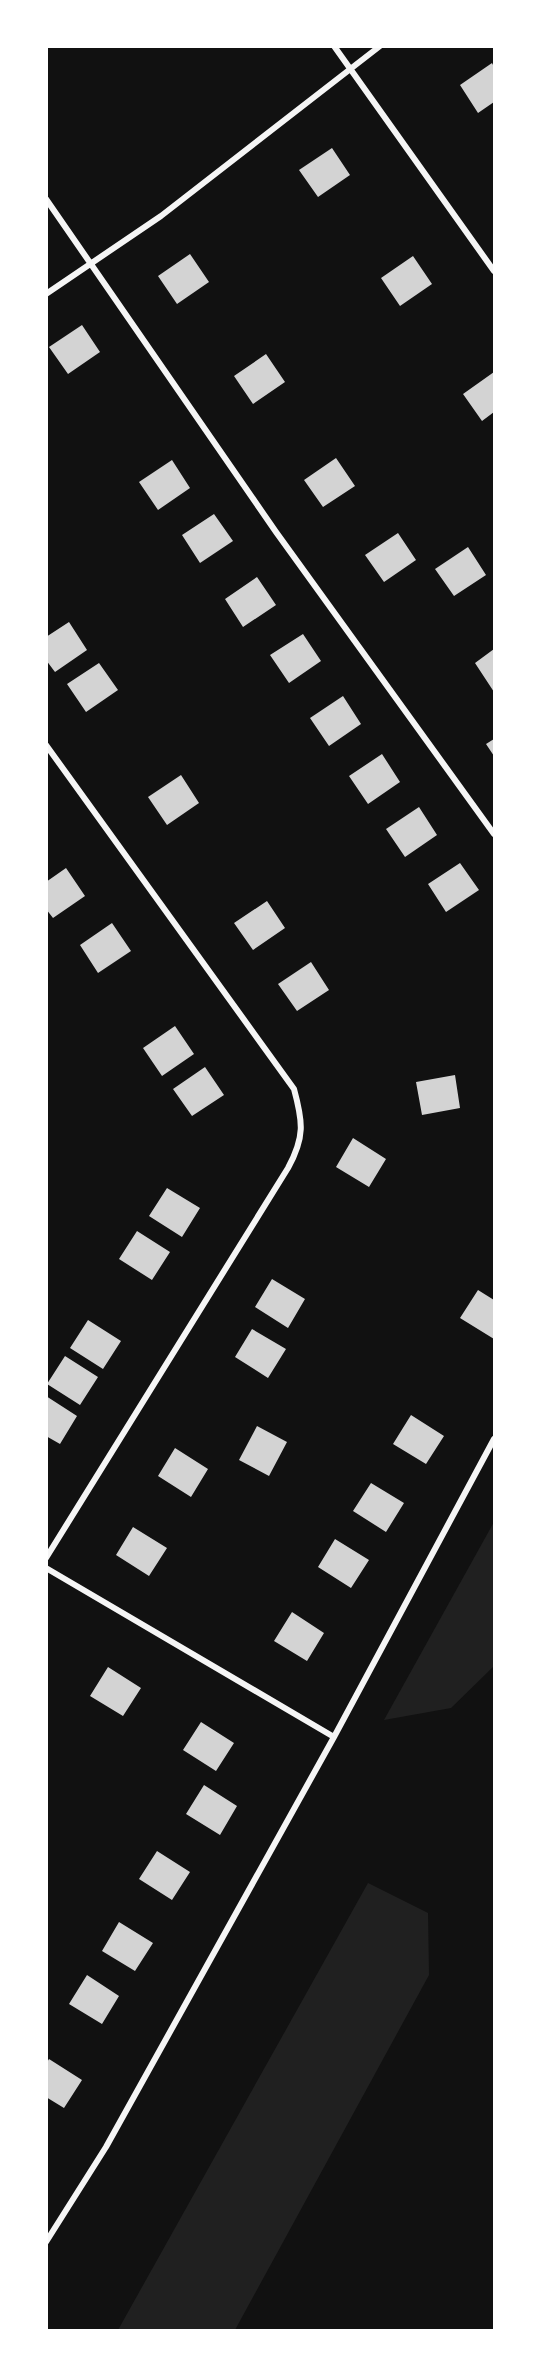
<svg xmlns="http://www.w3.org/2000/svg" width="541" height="2377" font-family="'Roboto Serif',serif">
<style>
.green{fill:#202020}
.building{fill:#d3d3d3}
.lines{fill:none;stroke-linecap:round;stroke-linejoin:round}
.minor{stroke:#f5f5f5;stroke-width:6}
</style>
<rect width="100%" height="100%" fill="#111"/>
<path class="green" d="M494,1522V1666L451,1708L384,1720Z
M368,1883L428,1913L429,1975L235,2330H118Z"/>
<path class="building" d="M492,63L494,67V102L478,113L460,85Z
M332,148L350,175L318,197L299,170Z
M190,254L209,282L177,304L158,276Z
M413,256L432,284L400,306L381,278Z
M82,325L100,352L68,374L49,347Z
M266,354L285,382L253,404L234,376Z
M494,372V412L482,421L463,394Z
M336,458L355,486L323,507L304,480Z
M172,460L190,488L158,510L139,482Z
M214,514L233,541L200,563L182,535Z
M398,533L416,560L384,582L365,555Z
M468,547L486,575L454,596L435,569Z
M257,577L276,605L243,627L225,599Z
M69,622L87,650L55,672L46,660V637Z
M303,634L321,661L289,683L270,655Z
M494,649V692L475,663Z
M99,663L118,690L86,712L67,684Z
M343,696L361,724L329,746L310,718Z
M494,739V756L486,744Z
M382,754L400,782L368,804L349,776Z
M181,775L199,803L167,825L148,797Z
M419,807L437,835L405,857L386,829Z
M460,863L479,890L446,912L428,884Z
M66,868L85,896L53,918L46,909V882Z
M267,901L285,928L253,950L234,923Z
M112,923L131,951L98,973L80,945Z
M311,962L329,990L297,1011L278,984Z
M175,1026L194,1054L162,1076L143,1048Z
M205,1067L224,1095L192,1116L173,1089Z
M455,1075L460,1108L422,1115L416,1082Z
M353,1138L386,1159L369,1187L336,1167Z
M167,1188L200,1208L182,1237L149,1216Z
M137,1231L170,1252L152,1280L119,1259Z
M272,1279L305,1299L288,1328L255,1307Z
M478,1290L494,1300V1339L460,1318Z
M88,1320L121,1341L103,1369L70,1348Z
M252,1329L286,1349L268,1378L235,1357Z
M65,1356L98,1377L80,1405L47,1384Z
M46,1396L77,1416L60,1444L46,1436Z
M411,1415L444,1436L426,1464L393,1444Z
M257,1426L287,1442L269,1476L239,1460Z
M175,1448L208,1469L191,1497L158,1476Z
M371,1483L404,1503L386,1532L353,1511Z
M133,1527L167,1548L149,1576L116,1555Z
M335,1539L369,1560L351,1588L318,1567Z
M292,1612L324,1633L307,1661L274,1641Z
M108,1667L141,1688L123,1716L90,1696Z
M201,1722L234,1743L216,1771L183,1750Z
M204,1785L237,1806L220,1835L186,1814Z
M157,1851L190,1872L172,1900L139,1879Z
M119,1922L153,1943L135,1971L102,1951Z
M87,1975L119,1996L102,2024L69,2004Z
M49,2059L82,2080L64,2108L46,2097V2064Z"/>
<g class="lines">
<path class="minor" d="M334,46L494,271
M46,199L276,532L494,834
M46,294L161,216L380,46
M46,745L294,1089C303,1122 305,1137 288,1168L46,1558
M46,1568L334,1737
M46,2242L106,2147L334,1737L494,1439"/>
</g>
<rect width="541" height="2377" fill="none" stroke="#ffffff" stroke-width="96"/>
</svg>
